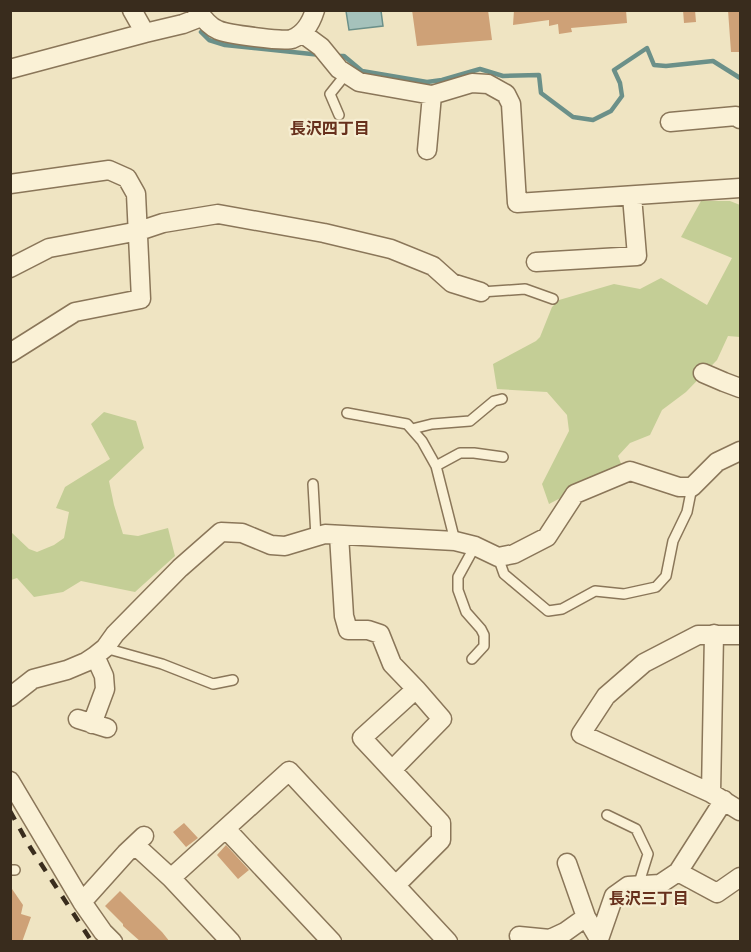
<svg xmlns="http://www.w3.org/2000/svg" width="751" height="952" font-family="Lora,'Noto Sans JP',serif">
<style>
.green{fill:#c4ce96}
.water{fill:#a5c2bb;stroke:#6b9089;stroke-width:1.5}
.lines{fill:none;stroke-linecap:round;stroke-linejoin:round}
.stream{stroke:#6b9089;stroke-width:4.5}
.building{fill:#cea177}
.service-casing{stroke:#8a7659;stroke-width:12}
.minor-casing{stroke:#8a7659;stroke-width:21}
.service{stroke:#faf1d6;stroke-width:9}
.minor{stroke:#faf1d6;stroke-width:18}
.rail{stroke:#392c1d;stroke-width:4.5;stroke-dasharray:10 10;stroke-linecap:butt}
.labels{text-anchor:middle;stroke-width:4.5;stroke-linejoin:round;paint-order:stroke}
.neighbourhood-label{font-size:16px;font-weight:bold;fill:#67301c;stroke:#f6eed2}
</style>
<rect width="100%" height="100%" fill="#efe4c2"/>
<path class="green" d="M701,201H730L740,205V337L728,336L717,360L686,392L662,410L650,435L630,443L618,456L622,466L549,504L542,484L569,431L567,415L547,392L497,389L493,364L536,341L540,337L552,307L559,300L614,284L640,289L661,278L707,305L732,258L681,237Z
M104,412L136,421L144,448L109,481L114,505L123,534L138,536L168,528L175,556L135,592L81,581L63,592L34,597L17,578L11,580V532L29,549L37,552L54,545L64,538L69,512L56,508L65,487L110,459L91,424Z"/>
<path class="water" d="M346,11H381L383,26L349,30Z"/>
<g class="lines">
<path class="stream" d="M201,32L209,40L225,45L321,55
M336,56H344L362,71L427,82L442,80L480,69L503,76L539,75L541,93L573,117L593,120L611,111L622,96L620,83L614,70L647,48L654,65L666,66L713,61L740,78"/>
</g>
<path class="building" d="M412,10H488L492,40L417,46Z
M514,10H626L627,23L571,28L572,32L559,34L558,24L549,26V20L513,25Z
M683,10H695L696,22L684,23Z
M728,10H741V52H731Z
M184,823L198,838L186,847L173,832Z
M226,845L249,870L238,879L217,855Z
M10,886L23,905L21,914L31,917L22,942H10Z
M120,891L162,932L170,942H141L123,926V924L105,906Z"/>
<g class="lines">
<g class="service-casing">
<path id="service" d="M339,115L330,94L346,74
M481,292L525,289L553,299
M347,413L407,424L422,441L436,466L455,541
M412,429L432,424L470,421L494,401L502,399
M436,466L460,453H474L503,457
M313,484L316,537
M498,557L504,574L548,611L562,609L595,591L624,594L656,587L666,576L673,541L687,512L692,487
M105,648L162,664L213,684L233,680
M472,659L484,646V635L481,629L466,612L458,590V577L475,546
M607,815L636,829L648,854L638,886
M10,870H15"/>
</g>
<g class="minor-casing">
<path id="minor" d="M132,10L145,33
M197,10C202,17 210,27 218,30C226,34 285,42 292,39C305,34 311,23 315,10
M302,33L321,47L339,69L359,82L432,95L472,83L488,84L506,94L511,104L517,203L740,188
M10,69L145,33L183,24L201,17
M670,122L736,116L740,119
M427,150L432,95
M10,184L109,170L127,178L136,194L141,299L75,312L10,353
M536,262L637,256L632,196
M10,268L49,248L139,231L163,223L218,214L324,233L391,249L433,266L452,283L481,292
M703,373L724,382L740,388
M339,535L344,616L348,630H368L380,634L392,664L416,689L362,738L441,823V840L396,885
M740,635H698L644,663L606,696L581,734L711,793L740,811
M10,697L33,679L67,670L86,662L95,656L105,648L115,634L180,568L221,532L242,533L271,545L285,546L325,534L455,541L475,546L498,557L514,554L547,537L575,494L630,471L679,487H692L717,462L740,451
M78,719L107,728
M92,724L105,689L104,676L95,656
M392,770L442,719L416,689
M10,781L82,902L103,932L113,942
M711,793L714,634
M226,829L332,942
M135,845L171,878L231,942
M567,863L586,917L599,939
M678,872L717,893L740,877
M171,878L289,771L448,942
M82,902L126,853L144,836
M519,936L550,939L565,932L586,917
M598,942L614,896L628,886L660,884L678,872L724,800"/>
</g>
<use href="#service" class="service"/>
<use href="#minor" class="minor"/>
<path class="rail" d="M10,811L30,847L92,942"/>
</g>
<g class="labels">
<g class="neighbourhood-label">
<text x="330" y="134">長沢四丁目</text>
<text x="649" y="904">長沢三丁目</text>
</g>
</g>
<rect width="751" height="952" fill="none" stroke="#392c1d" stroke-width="24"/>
</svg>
